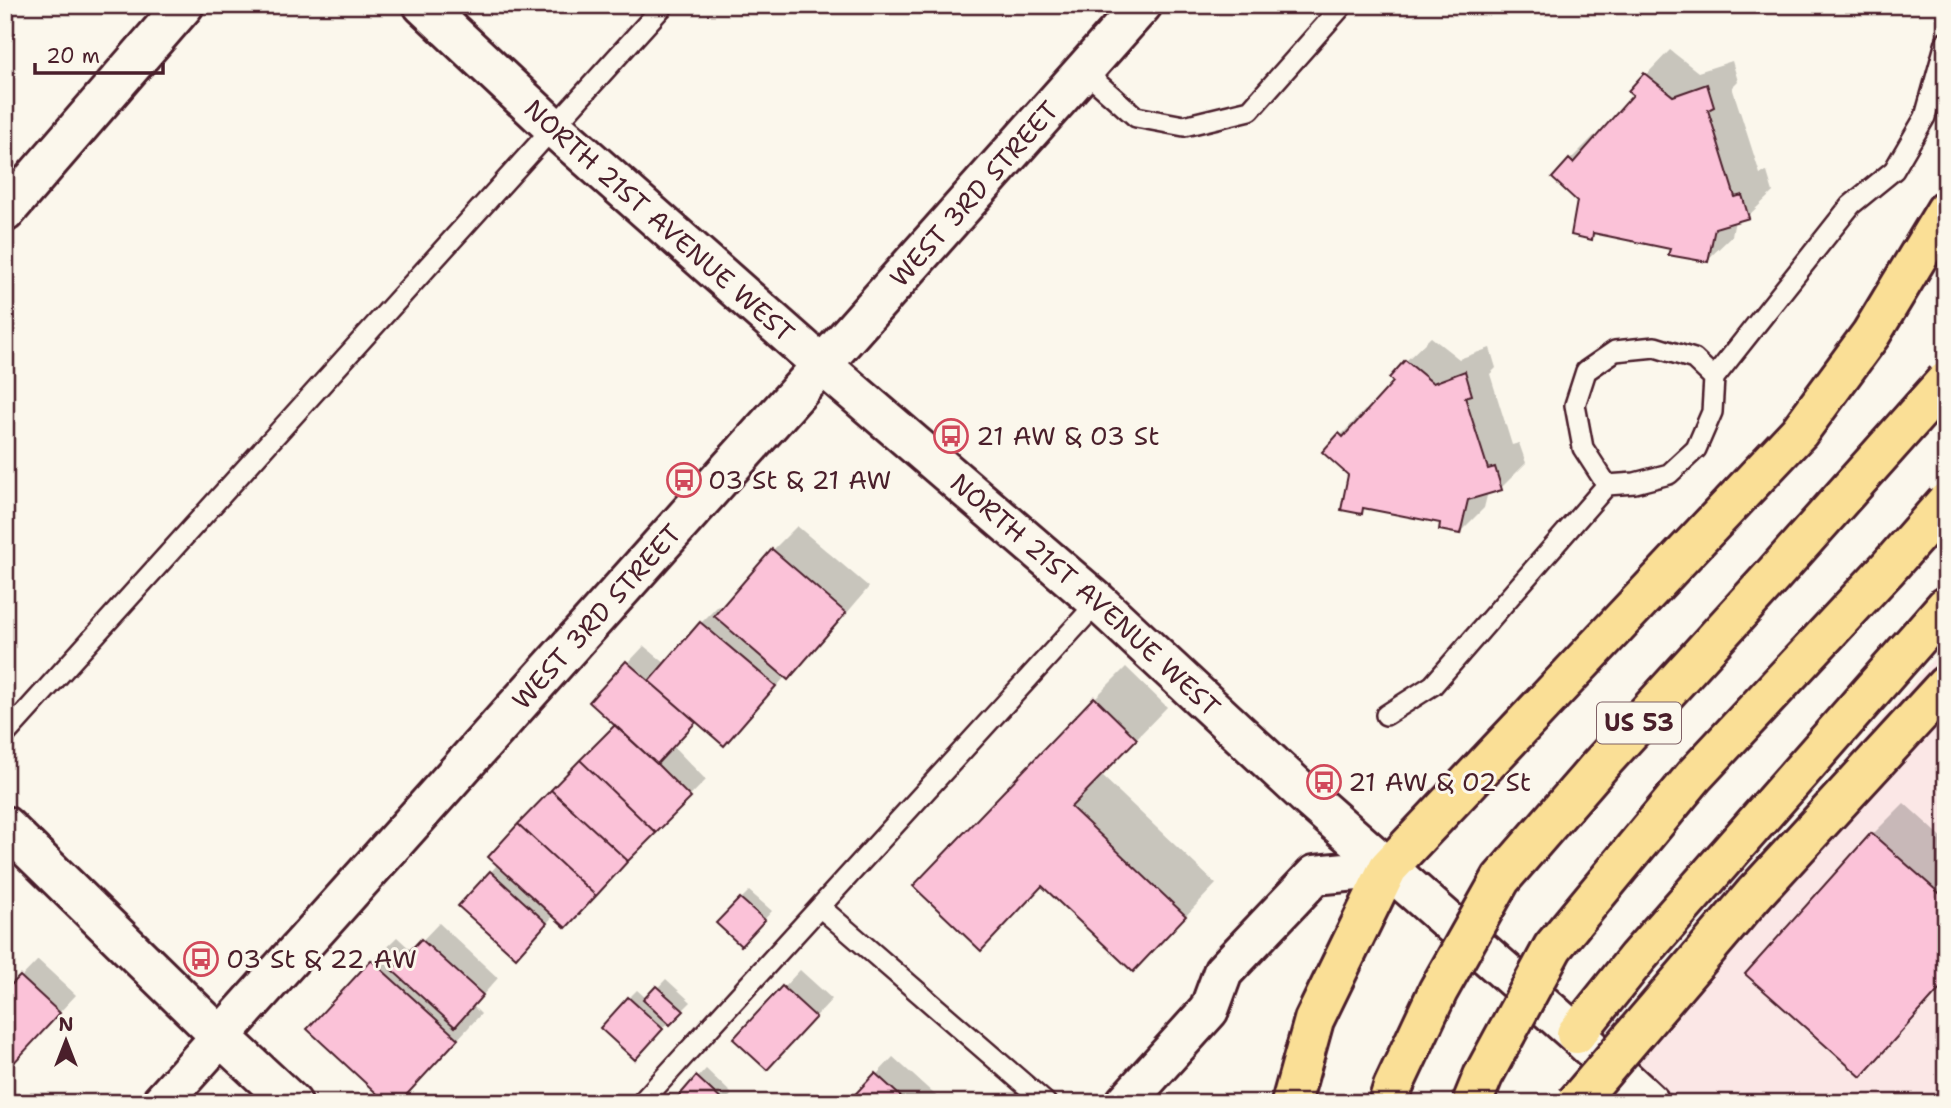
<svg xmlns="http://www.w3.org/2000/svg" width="1951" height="1108" font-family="'Shantell Sans',sans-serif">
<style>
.built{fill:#fbe7e6}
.shadow{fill:#0003}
.building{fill:#fbc2d8;stroke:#4a1f2b;stroke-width:2}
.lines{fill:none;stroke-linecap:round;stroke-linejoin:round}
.lane-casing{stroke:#4a1f2b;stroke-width:24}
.street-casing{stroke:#4a1f2b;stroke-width:44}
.secondary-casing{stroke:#4a1f2b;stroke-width:44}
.highway-casing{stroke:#4a1f2b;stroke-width:44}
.lane{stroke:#fbf7ec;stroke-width:19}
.street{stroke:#fbf7ec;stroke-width:38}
.secondary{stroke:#fbf7ec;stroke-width:38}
.highway{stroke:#fadf96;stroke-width:38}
.highway-bridge-casing{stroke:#4a1f2b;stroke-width:44;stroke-linecap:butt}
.highway-bridge{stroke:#fadf96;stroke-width:38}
.labels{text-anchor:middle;stroke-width:6;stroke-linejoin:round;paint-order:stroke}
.shield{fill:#fbf7ec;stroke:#7f6065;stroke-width:2}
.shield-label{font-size:24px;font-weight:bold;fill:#4a1f2b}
.street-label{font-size:26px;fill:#4a1f2b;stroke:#fbf7ec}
.poi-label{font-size:26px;fill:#4a1f2b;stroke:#fbf7ec;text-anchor:start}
</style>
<rect width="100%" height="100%" fill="#fbf7ec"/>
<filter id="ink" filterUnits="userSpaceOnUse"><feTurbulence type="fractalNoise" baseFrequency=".0143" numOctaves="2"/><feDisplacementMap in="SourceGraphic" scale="14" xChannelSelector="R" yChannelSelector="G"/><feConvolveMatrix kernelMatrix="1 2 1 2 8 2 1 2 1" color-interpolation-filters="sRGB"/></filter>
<g filter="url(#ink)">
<path class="built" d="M1946,644V1103H1554Z"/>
<path class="shadow" d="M1670,50L1698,72L1732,61L1738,81L1732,87L1760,174L1767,172L1773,192L1748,216L1735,220L1732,236L1707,260L1672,248L1597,232L1591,238L1579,200L1570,160L1594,136L1597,138L1636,95L1646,75Z
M1431,337L1459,359L1490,348L1496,368L1490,374L1512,445L1519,443L1526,463L1501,488L1488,492L1484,508L1460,532L1442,522L1367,507L1361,512L1350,474L1325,452L1365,410L1368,413L1395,382L1406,361Z
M797,526L869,587L813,653L788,677L786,676L724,744L697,720L673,746L706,780L644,843L554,915L533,939L491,872L617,725L628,663L644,646L666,664L701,623L718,606L722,610L773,550Z
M1126,667L1167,707L1101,775L1216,884L1164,939L1043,885L1095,698Z
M1904,803L1946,841V983L1892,1044L1861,1074L1748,973L1873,834Z
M749,891L772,911L750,935L741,899Z
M439,923L498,978L473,1006L481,1014L418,1082L372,961L397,937L412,951Z
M38,960L76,995L26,1048L5,994Z
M800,970L832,999L784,1051L735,1039Z
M666,979L691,1002L670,1023L669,1021L635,1057L629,998L637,990L647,999Z
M893,1057L944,1103H850Z
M706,1069L732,1094L724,1103L680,1097Z"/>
<path class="building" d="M1644,73L1673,96L1707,84L1714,107L1708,110L1735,197L1742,195L1749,218L1715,228L1708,262L1668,255L1670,249L1593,233L1592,240L1571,235L1577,201L1552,178L1569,159L1573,163L1633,95L1628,91Z
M1405,360L1433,383L1465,371L1472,395L1465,397L1488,469L1495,467L1502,490L1468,500L1460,534L1439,530L1440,523L1363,508L1362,514L1341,510L1348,475L1322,452L1339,433L1343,437L1393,382L1389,378Z
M772,549L846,613L788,680L714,616Z
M700,622L776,686L724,746L649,681Z
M626,661L696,722L657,764L589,702Z
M1094,697L1137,739L1071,807L1186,916L1133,972L1042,886L981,951L913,886Z
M615,725L657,764L691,798L656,833L580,760Z
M580,760L656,833L628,861L551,790Z
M551,790L628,861L596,896L518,824Z
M518,824L596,896L566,928L488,857Z
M1871,833L1946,899V982L1861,1077L1745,974Z
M490,871L547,923L516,958L458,906Z
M740,898L765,920L741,946L716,923Z
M421,939L483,995L455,1027L392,970Z
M371,960L458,1039L399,1103H387L307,1029Z
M20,976L60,1013L10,1067L5,1063V991Z
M656,986L684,1011L670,1025L643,1000Z
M782,986L816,1017L767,1070L733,1039Z
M628,997L663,1029L635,1060L600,1028Z
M875,1073L908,1103H847Z
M696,1076L725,1103H685L678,1097Z"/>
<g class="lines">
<g class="lane-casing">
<path id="lane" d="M1084,71L1136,117L1184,126L1250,110L1343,5
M1714,378L1851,205L1894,170L1925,117L1946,42
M1386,715L1433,685L1607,485L1583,448L1575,405L1586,371L1615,351L1655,347L1694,359L1714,378L1712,412L1696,449L1669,474L1635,483L1607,485
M5,735L664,5
M820,907L1046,1103
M641,1103L1098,602"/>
</g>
<g class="street-casing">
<g id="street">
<path d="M5,212L184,5"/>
<path id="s1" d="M822,365L1142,5"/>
<path d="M5,826L221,1037L292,1103"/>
<path d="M1125,1103L1209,1010L1223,972L1315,875L1388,868"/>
</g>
</g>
<g class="secondary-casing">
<g id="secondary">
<path id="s2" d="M423,5L554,128L822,365L1098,602L1312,801L1576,1034L1650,1103"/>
<path id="s3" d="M161,1103L822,365"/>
</g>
</g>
<g class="highway-casing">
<path id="highway" d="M1754,894L1946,685
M1576,1034L1637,958L1946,606
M1291,1103L1314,1020L1388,868L1799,432L1871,334L1946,210"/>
</g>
<use href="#lane" class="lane"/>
<use href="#street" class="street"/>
<use href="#secondary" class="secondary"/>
<use href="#highway" class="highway"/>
<g class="highway-bridge-casing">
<path id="highway-bridge" d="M1388,1103L1393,1087L1438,991L1501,879L1600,765L1775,573L1946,381
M1472,1103L1483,1076L1553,947L1694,776L1888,568L1946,502
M1576,1103L1754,894"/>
</g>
<use href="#highway-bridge" class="highway-bridge"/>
</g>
</g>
<defs>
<g id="bus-ring" transform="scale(1.75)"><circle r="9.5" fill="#fbf7ec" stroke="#d1495b" stroke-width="1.5"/><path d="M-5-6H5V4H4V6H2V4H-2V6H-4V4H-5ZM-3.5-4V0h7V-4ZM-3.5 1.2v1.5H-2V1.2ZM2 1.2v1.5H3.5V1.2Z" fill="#d1495b"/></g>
</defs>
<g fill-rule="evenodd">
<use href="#bus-ring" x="951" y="436"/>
<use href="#bus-ring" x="684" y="480"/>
<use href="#bus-ring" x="1324" y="782"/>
<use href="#bus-ring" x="201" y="959"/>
</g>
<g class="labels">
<rect class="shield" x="1597" y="702.5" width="84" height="41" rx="5"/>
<g class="shield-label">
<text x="1639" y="731">US 53</text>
</g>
<g class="street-label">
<text dy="9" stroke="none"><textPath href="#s1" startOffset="229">WEST 3RD STREET</textPath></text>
<text dy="9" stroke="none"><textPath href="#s2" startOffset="320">NORTH 21ST AVENUE WEST</textPath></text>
<text dy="9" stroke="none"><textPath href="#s2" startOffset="887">NORTH 21ST AVENUE WEST</textPath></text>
<text dy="9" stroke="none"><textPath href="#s3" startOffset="653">WEST 3RD STREET</textPath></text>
</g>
<g class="poi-label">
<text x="976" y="445">21 AW &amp; 03 St</text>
<text x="708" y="489">03 St &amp; 21 AW</text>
<text x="1348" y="791">21 AW &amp; 02 St</text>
<text x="226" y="968">03 St &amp; 22 AW</text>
</g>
</g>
<rect width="1951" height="1108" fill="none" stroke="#fbf7ec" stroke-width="28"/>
<rect x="14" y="14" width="1923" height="1080" fill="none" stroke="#4a1f2b" stroke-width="2.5" filter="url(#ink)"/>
<g transform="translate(66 1041)" stroke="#fbf7ec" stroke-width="5" paint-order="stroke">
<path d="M0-5L12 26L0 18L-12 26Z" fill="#4a1f2b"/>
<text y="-10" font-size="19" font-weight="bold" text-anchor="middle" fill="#4a1f2b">N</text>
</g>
<path d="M35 63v10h128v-10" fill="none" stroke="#4a1f2b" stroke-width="3.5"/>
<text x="46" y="63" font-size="21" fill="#4a1f2b" stroke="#fbf7ec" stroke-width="5" paint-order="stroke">20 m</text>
</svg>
